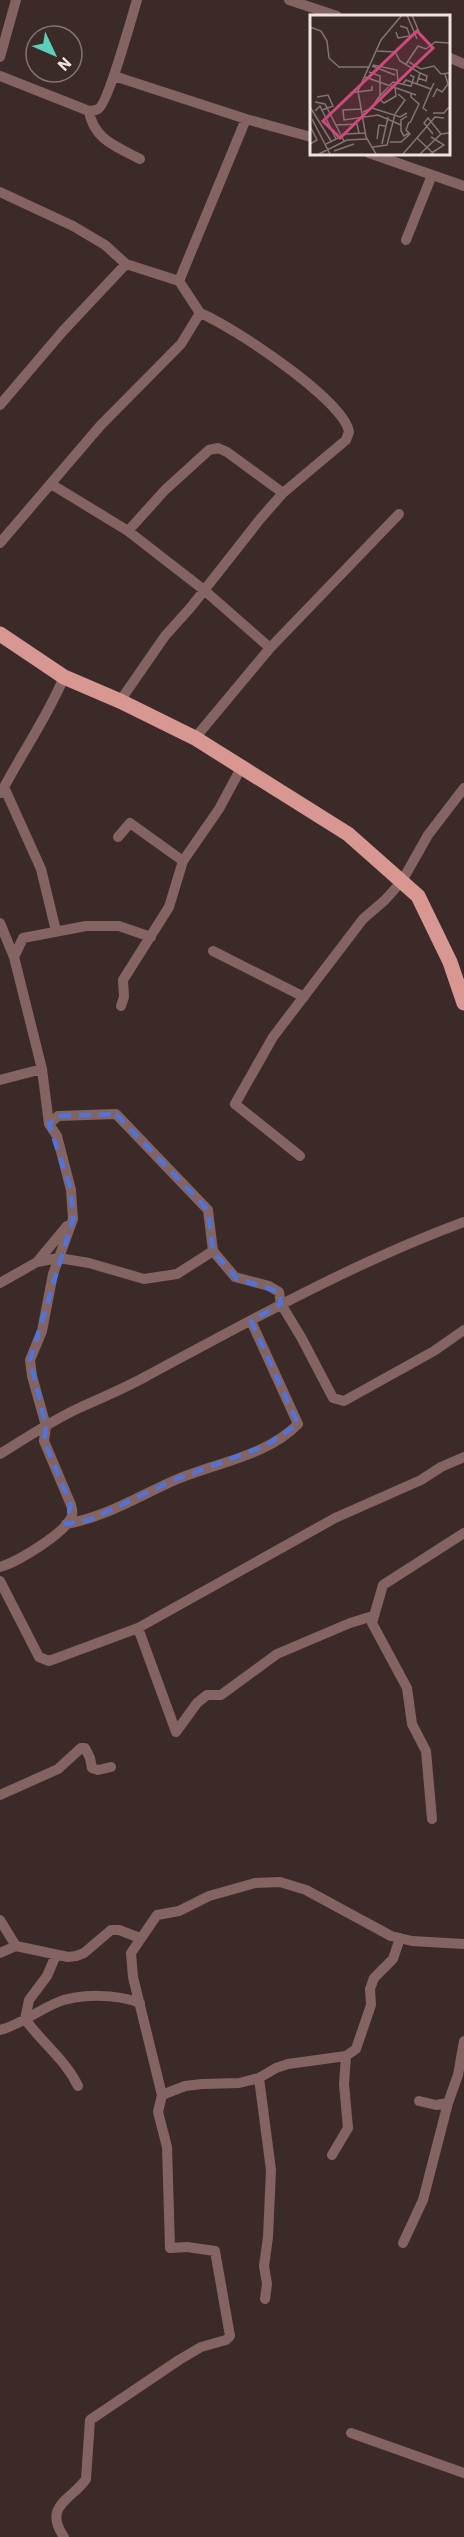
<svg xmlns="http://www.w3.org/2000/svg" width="464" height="2537" font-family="'IBM Plex Sans',sans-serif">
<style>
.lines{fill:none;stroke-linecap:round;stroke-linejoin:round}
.minor{stroke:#846462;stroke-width:10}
.primary{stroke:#d89793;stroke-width:15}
.marked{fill:none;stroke:#5173da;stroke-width:4.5;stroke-dasharray:12 8;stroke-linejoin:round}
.inset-road{fill:none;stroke:#837473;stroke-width:1.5}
.view{fill:#cd4a7c;fill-opacity:0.15;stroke:#cd4a7c;stroke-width:3}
.inset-edge{fill:none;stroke:#eee2e1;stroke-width:3}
</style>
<rect width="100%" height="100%" fill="#3c2a29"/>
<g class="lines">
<path class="minor" d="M289,0L337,16
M0,57L16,0
M448,57L464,64
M0,76L89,111C92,110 95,111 98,109C108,104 132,16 137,0
M114,76L246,119L311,137
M89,111C93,139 117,147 140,159
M369,153L464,186
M0,192L73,226L105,245L126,264
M406,240L432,175
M179,281L200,313
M0,405L63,331L126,264L179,281L246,119
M51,484L128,531L204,590L270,648L195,738
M128,531L165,490L209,450L218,448L227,452L283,493
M0,543L100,426L181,344L200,313C232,326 344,400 349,432L346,440L283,493L261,518L191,607L165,636L120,701
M270,648L399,514
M4,787L41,869L56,931
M1,793C21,754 47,718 64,677
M118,837L130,823L183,861
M0,923L14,957L42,1069L0,1080
M213,951L304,997
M14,957L23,938L86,926H119L151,937
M121,1006L124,997L123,980L169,907L183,861L219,809L241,768
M49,1124L58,1116L116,1114L208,1210L213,1251L235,1277L269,1286L279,1292L281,1304L301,1337L333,1398L344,1401L434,1351L464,1330
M300,1156L235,1104L273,1037L363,919L385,900L402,881L428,835L464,788
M37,1262L59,1258L89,1263L144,1279L177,1274L213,1251
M0,1283L37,1262L67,1226
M0,1454C26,1438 51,1421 79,1408C101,1398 123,1389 145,1377C249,1321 353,1263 464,1222
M66,1524C106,1517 137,1497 173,1481C213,1463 266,1457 298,1424L251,1321
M0,1567C17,1562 68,1532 72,1515C73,1511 72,1508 71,1505L44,1441L46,1426L32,1376L30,1360L42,1331L53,1274L73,1219L71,1190L57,1136L49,1124L42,1069
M0,1581L39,1657L49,1661L138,1628L335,1518L421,1480L441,1467L464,1457
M138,1628L176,1732L197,1703L207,1695H221L277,1654L350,1623L373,1616
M0,1795L58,1769L81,1748H85L90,1758L92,1768L98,1770L111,1767
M432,1819L426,1751L412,1724L407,1688L372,1623L383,1585L464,1533
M0,1920L16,1946
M0,1953L16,1946L68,1957L76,1956L84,1953L111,1930H119L140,1938
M56,1955L47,1976L29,2000L25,2019C42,2043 65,2059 78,2086
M0,2030C20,2025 37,2011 56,2003C79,1993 117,1994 140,2003
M259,2078L271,2170L268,2237L264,2266L267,2284L265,2299
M162,2095L185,2086L202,2084L239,2083L259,2078L276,2068L288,2064L346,2056L356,2049L371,2005L370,1989L374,1978L393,1959L400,1938
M419,2101L436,2105L448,2103L458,2075L464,2041
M332,2155L348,2128L344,2084L346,2056
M403,2243L423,2200L448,2103
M351,2433L464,2473
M64,2537C42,2505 73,2499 86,2479L90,2420L179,2360L201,2347L226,2340L230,2336L215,2251L187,2247L170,2248L167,2147L158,2112L162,2095L133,1977L131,1953L157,1915L179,1911L209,1896L255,1883L280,1882L306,1890L391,1936L412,1941L464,1944"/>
<path class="primary" d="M0,634L64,677L120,701L195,738L348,834L418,896L450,962L464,1003"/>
</g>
<path class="marked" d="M116,1114L208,1210L213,1251L236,1278L279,1292L281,1304L251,1321L298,1424L265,1446L174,1480L89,1520L66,1524L71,1505L44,1441L46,1426L30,1360L73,1219L71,1190L49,1124L58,1116Z"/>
<g transform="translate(310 15)">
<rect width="140" height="140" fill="#3c2a29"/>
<path class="inset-road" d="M97,0L107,24M102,0L109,17M0,12L11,16L17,26L19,43L29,52M86,17L88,23L100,21L97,13L90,11M67,36L85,37L90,46L110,58L107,68M99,47L111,54L124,51L131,59L139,58M96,49L108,31L116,34L125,27L139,28M63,50L87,55L88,68M62,51L85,60M28,52H60M59,57L70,61V81M55,62L106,80M108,63L116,66L117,61L110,58M93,69L96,65L121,74L124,68M40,78L62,75V71M123,82L127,74L132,77L138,69L135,59M68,83L83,67L101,71L104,62L100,60M5,87L15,89L34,126M0,92L21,126M62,93L90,102L97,98M51,94L33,95L34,105L68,100L91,110M12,95L26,124M5,96L10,91L12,95L23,91L18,80L7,82M117,96L113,93L121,74M53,97L62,93L68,83L74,88L86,81L85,72M123,98H134L139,92M85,99L95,85L88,79M97,101L91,105V116L94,121L99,118M2,104L20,139M100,108L109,89L101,82V78M26,110L47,109L49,118M0,111L7,125L0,129M123,119L114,108L118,103L131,119M107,123L124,139M67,124L69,110L75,111M80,127H91L100,119L96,115L99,107M16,129L36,119L55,118M72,129L78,102M63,132L77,130L85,99M24,136L44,129M9,139L37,125L57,124M66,139L56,122L48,76L71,25L92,0M93,139L125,102L134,103M110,139L131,119L139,118M120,139L134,130L121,122"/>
<path class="view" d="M107,16L123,33L30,123L13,106Z"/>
<rect width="140" height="140" class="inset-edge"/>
</g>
<g transform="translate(54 54) rotate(134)"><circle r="28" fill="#3c2a29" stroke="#837473" stroke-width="1.5"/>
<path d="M0-4.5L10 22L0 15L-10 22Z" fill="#5cceba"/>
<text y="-9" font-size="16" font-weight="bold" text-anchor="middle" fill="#eee2e1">N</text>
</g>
</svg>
